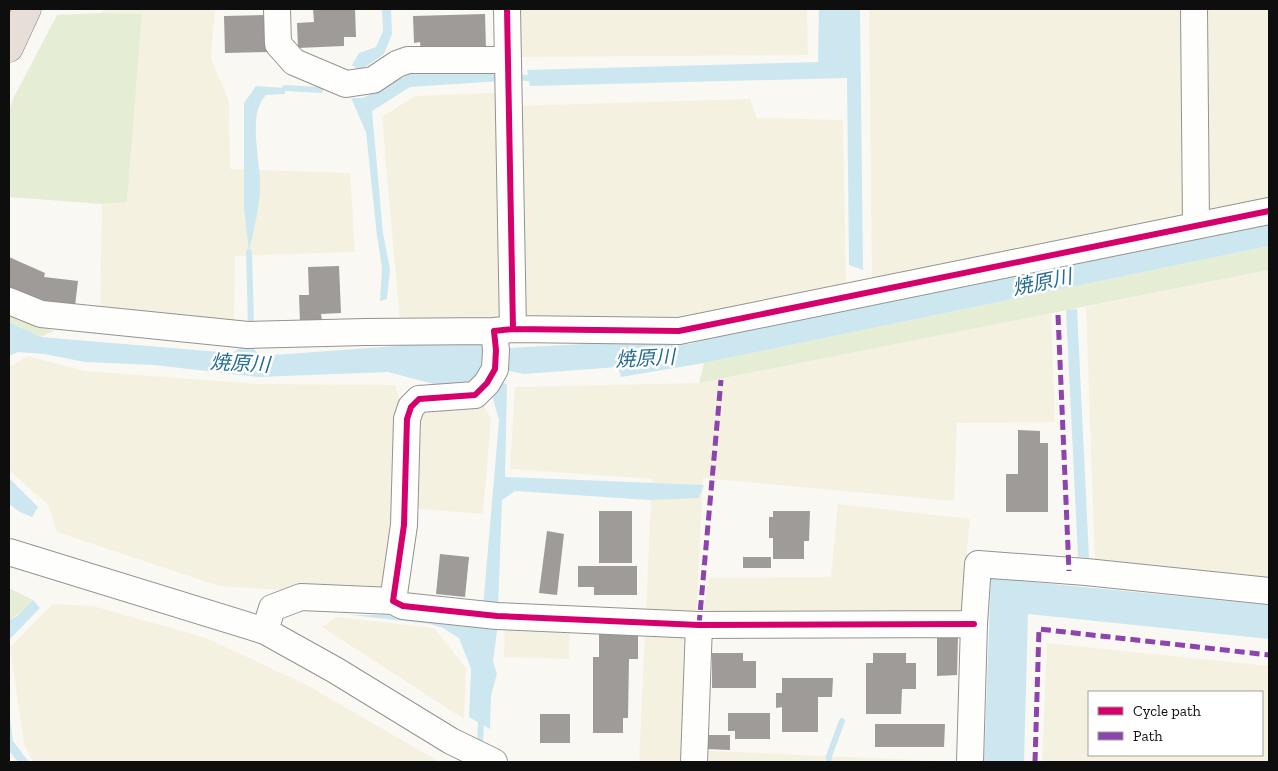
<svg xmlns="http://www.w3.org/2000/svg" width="1278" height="771" font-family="'Zilla Slab','Noto Sans JP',serif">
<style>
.farmland{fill:#f5f1e1;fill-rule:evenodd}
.green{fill:#e6edd5}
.water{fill:#cde7f0}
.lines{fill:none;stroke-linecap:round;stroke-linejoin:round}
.stream{stroke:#cde7f0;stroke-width:6}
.building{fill:#9e9b98}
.minor-casing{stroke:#949391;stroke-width:28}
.highway-casing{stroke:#82817e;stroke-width:29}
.minor{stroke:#fefefd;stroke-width:26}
.highway{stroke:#e7ded8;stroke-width:28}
.quiet{stroke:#8e44ad;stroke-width:5;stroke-dasharray:10 5;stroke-linecap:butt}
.cycleway-casing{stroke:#fff;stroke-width:9}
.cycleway{stroke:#d6006c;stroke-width:6}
.labels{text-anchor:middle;stroke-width:5;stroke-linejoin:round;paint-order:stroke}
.water-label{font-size:20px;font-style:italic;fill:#256c91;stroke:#fff}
</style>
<rect width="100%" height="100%" fill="#faf8f3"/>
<path class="farmland" d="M103,9H215L211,59L229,101L230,169L350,173L355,252L235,256L234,325L100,312L102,204L127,202L142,14L102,13Z
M519,9H807L808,55L520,57Z
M869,9H1269V201L872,282Z
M495,93L512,106L750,99L757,118L843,120L846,283L686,321L400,324L382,117L415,96Z
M1269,270V582L1095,565L1086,307Z
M1051,313L1055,422L957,423L954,501L703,478L690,750L960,762H639L652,479L510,469L515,387L699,383Z
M28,356L84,371L258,384L395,385L401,402L483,405L491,419L483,514L394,507L383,596L219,586L57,532L48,505L9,470V367Z
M838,504L970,519L961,613L702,618L709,578L831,577Z
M53,604L93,606L206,638L305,684L440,762H33L24,745L10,647Z
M337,617L434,628L466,668L464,719L322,627Z
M505,624L570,626L569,659L504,657Z
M1047,643L1269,666V762H1042ZM1089,692H1262V755H1089Z"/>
<path class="green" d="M102,13L142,14L127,202L102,204L9,197V111L13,99L57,15Z
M1269,246V270L699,383L704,363Z
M9,312L54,331L41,337L9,322Z
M9,588L33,600L15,617L9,620Z"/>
<path class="water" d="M382,9H391L392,34L384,54L364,68H356L352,65L359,53L376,47L383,31Z
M819,9H860L863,270L849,265L847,78L530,86L527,70L818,62Z
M500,70L501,81L410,87L372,111L383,233L390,269L387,299L380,301L382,268L377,236L366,132L351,98H363L410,74Z
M256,86L285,88V94L266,95C246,115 262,165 260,191C259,211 253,232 249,252L244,209V103Z
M1269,221V246L704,363L621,377L618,367L524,374L504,370L466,388L445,387L388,372L258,377L154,365L85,362L44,354L18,352L9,356V322L41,337L232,353L249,343L260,356L477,340L487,353L506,348L620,342L690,344L719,335Z
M1077,309L1089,558L1078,557L1066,310Z
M499,380L507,385L505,477L704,485L699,498L649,500L515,491L502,500L498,610L483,607L499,420L492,395Z
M9,478L38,507L32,517L20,512L9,504Z
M991,578L1269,605V639L1028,614L1024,762H984Z
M33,600L40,608L9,640V620L16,617Z
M351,615H419L498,624L493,661L497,674L491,696L490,729L469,717L471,669L459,638L443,628L430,624Z
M9,710L13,741L29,762H18L9,751Z"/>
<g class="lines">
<path class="stream" d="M515,77L528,78
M285,88L320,90
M249,252L251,325
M480,749L481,716
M829,762V756L842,721"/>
</g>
<path class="building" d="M313,9H355L356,37H344V46L298,48L297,23L314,22Z
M485,14L486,49L421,51L420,42L414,43L413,16Z
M269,15L270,52L225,53L224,16Z
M9,257L45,273L44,277L78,281L75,306L33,300L9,289Z
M339,266L341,313L321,314L322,321L300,322L299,295H309L308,267Z
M1018,430L1040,431V443H1048V512H1006V474H1018Z
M599,511H632V563H599Z
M773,511H810L809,541H804V559H773V538H769V517H773Z
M547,531L564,534L557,595L539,593Z
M440,554L469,557L465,597L436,594Z
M743,557H771V568H743Z
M578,566H637V595H594V587H578Z
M599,631H638V659H629L628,718H623V733H593V657H599Z
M937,636H958L957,675L937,676Z
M712,653H743V661H756V688H712Z
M873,653H906V663H916V689H902L901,714H866V663H873Z
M782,678H833L832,697H818V732H782V707L776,708V693H782Z
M728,713H770V739H735V731H728Z
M540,714H570V743H540Z
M875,724H945L944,747H875Z
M706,735H730V750L706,749Z"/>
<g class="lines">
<g class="minor-casing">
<path id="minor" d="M277,9L278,44L294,62L346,84L373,80L397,64L408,60H508
M507,9L513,329L494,331L496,350L495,369L487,383L475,395L419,399L411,407L407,419L404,525L393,601L403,606L497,616L699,625L974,624
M1194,9L1196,225
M9,301L41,314L248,335L366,332L494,331
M513,329L679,331L1269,211
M9,552L265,631L335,670L451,741L494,762
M265,631L272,608L301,597L393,601
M694,762L699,625
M970,762L974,624L978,564L1086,572L1269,591"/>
</g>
<g class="highway-casing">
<path id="highway" d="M9,48L27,9"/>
</g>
<use href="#minor" class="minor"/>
<use href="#highway" class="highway"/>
<path class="quiet" d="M1058,315L1069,571
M699,625L721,380
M1035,762L1039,629L1269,655"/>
<g class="cycleway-casing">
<path id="cycleway" d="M507,9L513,329L494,331L496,350L495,369L487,383L475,395L419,399L411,407L407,419L404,525L393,601L403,606L497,616L699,625L974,624
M513,329L679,331L1269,211"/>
</g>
<use href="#cycleway" class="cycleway"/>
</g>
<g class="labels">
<g class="water-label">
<text transform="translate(1042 282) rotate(-12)" y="7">焼原川</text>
<text transform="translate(645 358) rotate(-3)" y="7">焼原川</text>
<text transform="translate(240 363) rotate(3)" y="7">焼原川</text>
</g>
</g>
<rect width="1278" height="771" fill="none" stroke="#0e0e0e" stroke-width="20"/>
<rect x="1088" y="691" width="175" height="65" fill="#ffffff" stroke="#9f9f9f"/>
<rect x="1098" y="707" width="25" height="8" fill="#d6006c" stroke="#9f9f9f"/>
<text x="1133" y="716" font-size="15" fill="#0e0e0e">Cycle path</text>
<rect x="1098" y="732" width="25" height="8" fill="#8e44ad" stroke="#9f9f9f"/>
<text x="1133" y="741" font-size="15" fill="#0e0e0e">Path</text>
</svg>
